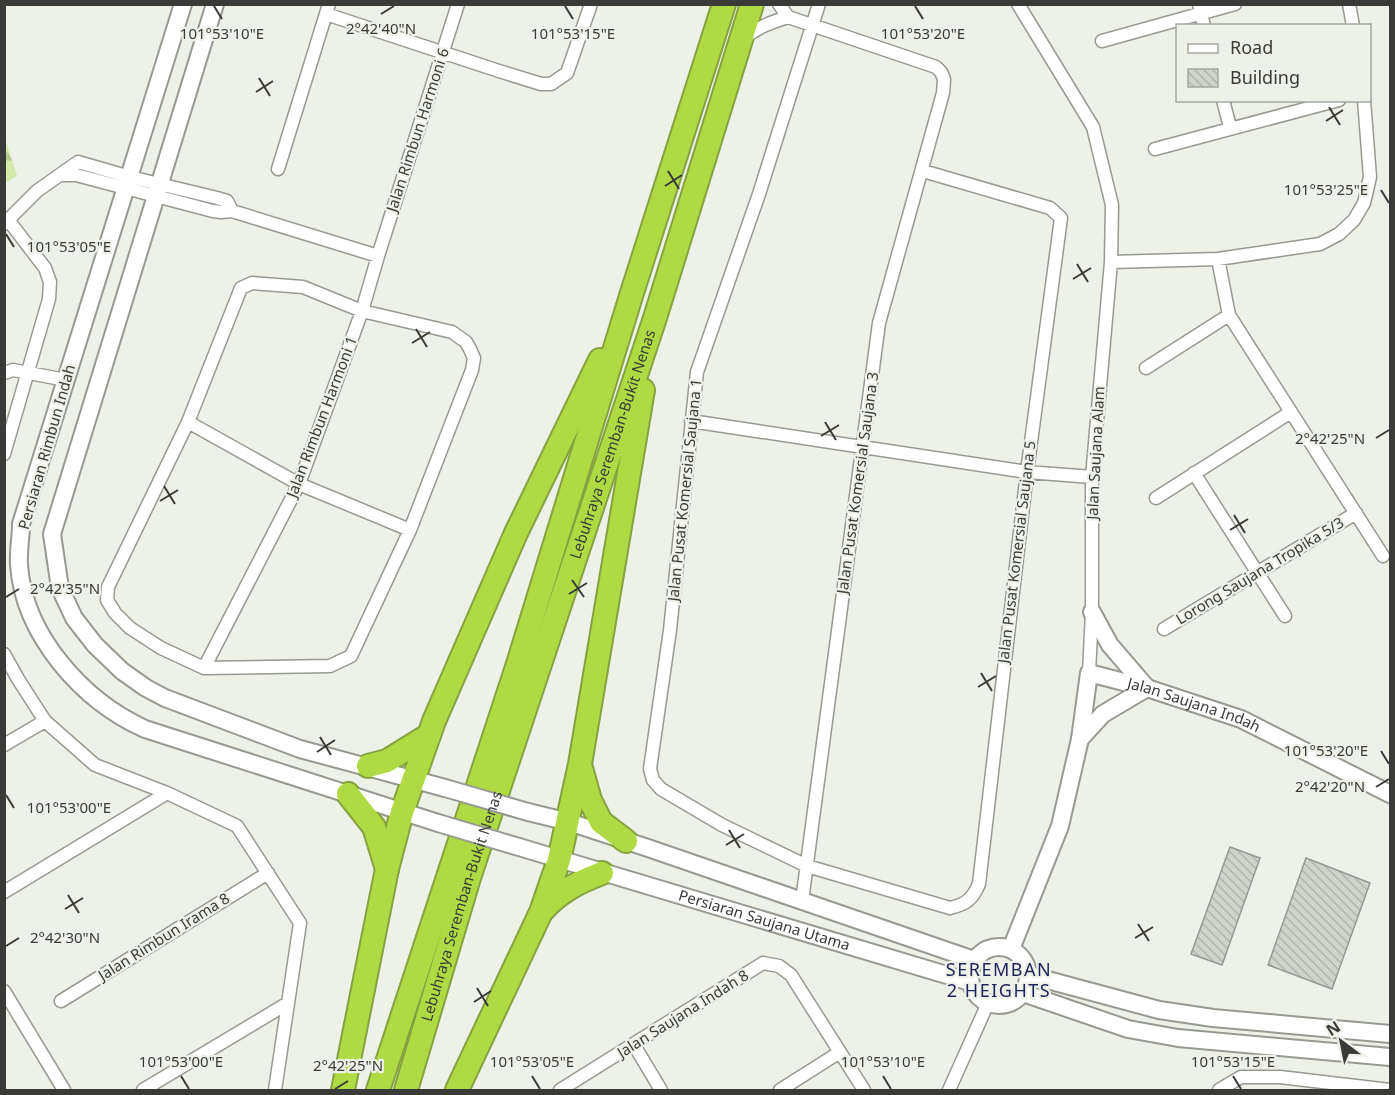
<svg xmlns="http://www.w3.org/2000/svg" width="1395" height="1095" font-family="'Noto Sans',sans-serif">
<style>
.forest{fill:url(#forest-firs)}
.building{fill:url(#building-back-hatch);stroke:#959990;stroke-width:1.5}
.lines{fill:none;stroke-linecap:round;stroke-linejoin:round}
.street-casing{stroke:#979a91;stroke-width:15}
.secondary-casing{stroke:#979a91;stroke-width:20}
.highway-casing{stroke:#86a240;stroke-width:26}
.street{stroke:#fff;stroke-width:12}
.secondary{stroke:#fff;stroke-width:16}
.highway{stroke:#afda44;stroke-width:22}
.secondary-bridge-casing{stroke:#979a91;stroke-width:20;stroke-linecap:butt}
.secondary-bridge{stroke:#fff;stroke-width:16}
.ticks{fill:none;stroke:#3a3b38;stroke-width:2}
.labels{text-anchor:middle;stroke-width:4.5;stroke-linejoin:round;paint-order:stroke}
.street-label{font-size:15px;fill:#3a3b38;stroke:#edf1e8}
.quarter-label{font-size:18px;letter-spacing:1.5px;fill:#1d235b;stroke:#edf1e8}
.ticks-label{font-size:15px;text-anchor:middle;fill:#3a3b38;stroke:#edf1e8;stroke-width:4.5;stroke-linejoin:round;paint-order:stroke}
</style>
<defs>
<pattern id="forest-firs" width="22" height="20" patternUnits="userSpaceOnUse" patternTransform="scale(1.5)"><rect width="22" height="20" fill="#d3eaaa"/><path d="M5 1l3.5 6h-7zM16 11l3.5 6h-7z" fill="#b6ca93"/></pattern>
<pattern id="building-back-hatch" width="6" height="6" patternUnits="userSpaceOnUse" patternTransform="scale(1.5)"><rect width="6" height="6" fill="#d0d3cb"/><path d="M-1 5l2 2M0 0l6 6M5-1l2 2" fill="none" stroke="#b3b6af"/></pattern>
</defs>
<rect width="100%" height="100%" fill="#edf1e8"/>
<path class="forest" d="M5,139L17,176L5,183H4Z"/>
<path class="building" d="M1230,847L1260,858L1222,965L1191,954Z
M1306,858L1370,883L1332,989L1268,965Z"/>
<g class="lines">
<g class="street-casing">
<path id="street" d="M779,4L788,17
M819,4L759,194L697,372L670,630L650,769L653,780L661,789L722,825L807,866L950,908C966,904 972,900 979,884L1027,472L1061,218L1050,208L923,171
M1018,4L1093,127L1112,205L1111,262L1092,477V612L1089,673
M1199,4L1204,26
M1349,4L1353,26
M326,14L499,71L541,84H551L567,73L591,4
M744,38C758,27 772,22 788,17L936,67L941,72L944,79L943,93L879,323L802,901
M1102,41L1235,4
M1223,100L1230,127
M1155,149L1339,100
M278,169L329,4
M61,175H76L213,211L221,212L232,211L378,256
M4,224L37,191L78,162L130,177L217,198L227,201L232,211
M1218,259L1229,315L1383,556
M1111,262L1218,259L1320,244L1339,234L1354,220L1364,203L1370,177L1364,100
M252,283L303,287L362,311L452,332L466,342L470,349L474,358L472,370L410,530L351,656L330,666L204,668L161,648L130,628L115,613L107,600L108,587L188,422L241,288Z
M1146,368L1229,315
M4,373L13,370L66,380
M691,421L1027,472L1092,477
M188,422L299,484L410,530
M4,454L49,299L50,282L45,268L9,221
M1194,473L1285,616
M1156,498L1291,412
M1164,629L1356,513
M4,654L18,679L45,721L95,765L167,793L237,826L300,923L275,1090
M204,668L299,484L362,311L378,256L458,4
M4,745L45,721
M4,892L167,793
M4,991L64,1090
M61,1001L268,873
M634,1045L661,1090
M143,1090L288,1003
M560,1090L763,963L779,966L791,975L864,1090
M780,1090L840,1052
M949,1090L988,1003
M1219,1090L1241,1077H1280L1390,1090"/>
</g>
<g class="secondary-casing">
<g id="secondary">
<path d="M183,4L21,524C21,537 18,552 19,565C24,636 83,701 145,729L438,823"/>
<path d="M215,4L52,534L60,588L74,618L95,645L122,671L146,688L165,698L300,749L445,788"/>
<path d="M1092,612L1110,645L1147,688"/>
<path d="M1080,739L1103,714L1147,688"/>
<path d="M528,812L569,822L648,848L974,960"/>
<path id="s1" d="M519,847L970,982"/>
<circle cx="999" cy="976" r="29"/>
<path id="s2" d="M1011,949L1060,826L1080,739L1089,673L1147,688L1241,719L1390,794"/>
<path d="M1029,975L1159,1010L1213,1018L1390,1034"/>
<path d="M1023,993L1128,1029L1178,1038L1390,1057"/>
</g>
</g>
<g class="highway-casing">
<g id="highway">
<path d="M368,766L387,761L429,735"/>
<path d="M581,768L590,800L601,822L626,841"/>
<path d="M348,794L374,827L387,869"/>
<path d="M543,910C560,891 579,882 602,873"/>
<path d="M343,1090L387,869L402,812L434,721L516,533L600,360"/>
<path d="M378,1090L518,664L631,296L724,4"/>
<path id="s3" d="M406,1090L468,881L655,318L752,4"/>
<path d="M457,1090L541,912L559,860L580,764L643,390"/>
</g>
</g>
<use href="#street" class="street"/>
<use href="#secondary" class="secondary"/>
<use href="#highway" class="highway"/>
<g class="secondary-bridge-casing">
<path id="secondary-bridge" d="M445,788L528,812
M438,823L519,847"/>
</g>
<use href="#secondary-bridge" class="secondary-bridge"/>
</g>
<path class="ticks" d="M214,6L222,19M565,6L573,19M915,6L923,19M381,14L394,6M259,78L270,96M256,92L273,81M1329,107L1340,125M1326,121L1343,110M668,171L679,189M665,186L682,175M1381,190L1389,203M6,234L14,247M1077,264L1088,282M1073,279L1091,268M416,329L427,347M412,343L430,332M825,422L836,440M821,436L839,425M1376,438L1389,430M164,486L175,504M160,501L178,490M1234,515L1245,533M1230,530L1248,519M572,580L584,597M569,594L587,583M6,597L19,589M981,673L992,691M978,687L996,676M320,737L331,755M1381,751L1389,764M317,752L335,740M1376,787L1389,779M6,795L14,808M729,830L740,848M726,845L744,834M68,895L79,913M65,909L83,898M1138,924L1149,941M1135,938L1153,927M6,946L19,938M477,988L488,1006M474,1002L491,991M181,1076L189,1089M532,1076L540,1089M883,1076L891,1089M1233,1076L1241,1089M335,1089L348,1081"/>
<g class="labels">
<g class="street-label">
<text transform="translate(418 130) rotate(-72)" y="5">Jalan Rimbun Harmoni 6</text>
<text transform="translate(322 417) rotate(-69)" y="5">Jalan Rimbun Harmoni 1</text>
<text dy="5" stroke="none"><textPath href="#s3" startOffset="678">Lebuhraya Seremban-Bukit Nenas</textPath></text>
<text transform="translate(47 447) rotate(-74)" y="5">Persiaran Rimbun Indah</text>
<text transform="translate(1096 453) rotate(-87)" y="5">Jalan Saujana Alam</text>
<text transform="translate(858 483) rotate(-82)" y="5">Jalan Pusat Komersial Saujana 3</text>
<text transform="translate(685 490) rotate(-84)" y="5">Jalan Pusat Komersial Saujana 1</text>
<text transform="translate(1017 552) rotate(-83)" y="5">Jalan Pusat Komersial Saujana 5</text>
<text transform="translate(1260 571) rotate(-31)" y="5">Lorong Saujana Tropika 5/3</text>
<text dy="5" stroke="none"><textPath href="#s2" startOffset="398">Jalan Saujana Indah</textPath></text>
<text dy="5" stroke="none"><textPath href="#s3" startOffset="192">Lebuhraya Seremban-Bukit Nenas</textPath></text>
<text dy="5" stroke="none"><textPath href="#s1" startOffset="256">Persiaran Saujana Utama</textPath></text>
<text transform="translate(164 937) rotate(-32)" y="5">Jalan Rimbun Irama 8</text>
<text transform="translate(683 1014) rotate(-32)" y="5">Jalan Saujana Indah 8</text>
</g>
<g class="quarter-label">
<text x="999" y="976">SEREMBAN<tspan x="999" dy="21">2 HEIGHTS</tspan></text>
</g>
</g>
<g class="ticks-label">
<text x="381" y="34">2°42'40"N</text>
<text x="923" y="39">101°53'20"E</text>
<text x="222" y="39">101°53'10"E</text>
<text x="573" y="39">101°53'15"E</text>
<text x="1326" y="195">101°53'25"E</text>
<text x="69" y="252">101°53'05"E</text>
<text x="1330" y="444">2°42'25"N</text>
<text x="65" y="594">2°42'35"N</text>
<text x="1326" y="756">101°53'20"E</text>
<text x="1330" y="792">2°42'20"N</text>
<text x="69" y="813">101°53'00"E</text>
<text x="65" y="943">2°42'30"N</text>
<text x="181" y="1067">101°53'00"E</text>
<text x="532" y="1067">101°53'05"E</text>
<text x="883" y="1067">101°53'10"E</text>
<text x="1233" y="1067">101°53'15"E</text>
<text x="348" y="1071">2°42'25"N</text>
</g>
<rect width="1395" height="1095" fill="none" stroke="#3a3b38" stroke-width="12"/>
<rect x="1176" y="24" width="195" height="78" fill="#edf1e8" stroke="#a5a8a2" stroke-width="1.5"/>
<rect x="1188" y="44" width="30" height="9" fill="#ffffff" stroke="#a5a8a2" stroke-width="1.5"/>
<text x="1230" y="54" font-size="18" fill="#3a3b38">Road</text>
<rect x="1188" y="69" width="30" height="18" fill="url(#building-back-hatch)" stroke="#a5a8a2" stroke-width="1.5"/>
<text x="1230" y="84" font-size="18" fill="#3a3b38">Building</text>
<g transform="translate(1341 1041) rotate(328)" stroke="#edf1e8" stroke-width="4.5" paint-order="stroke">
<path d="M0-4.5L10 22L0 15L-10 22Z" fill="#3a3b38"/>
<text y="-9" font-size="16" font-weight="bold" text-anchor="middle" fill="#3a3b38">N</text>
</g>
</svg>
